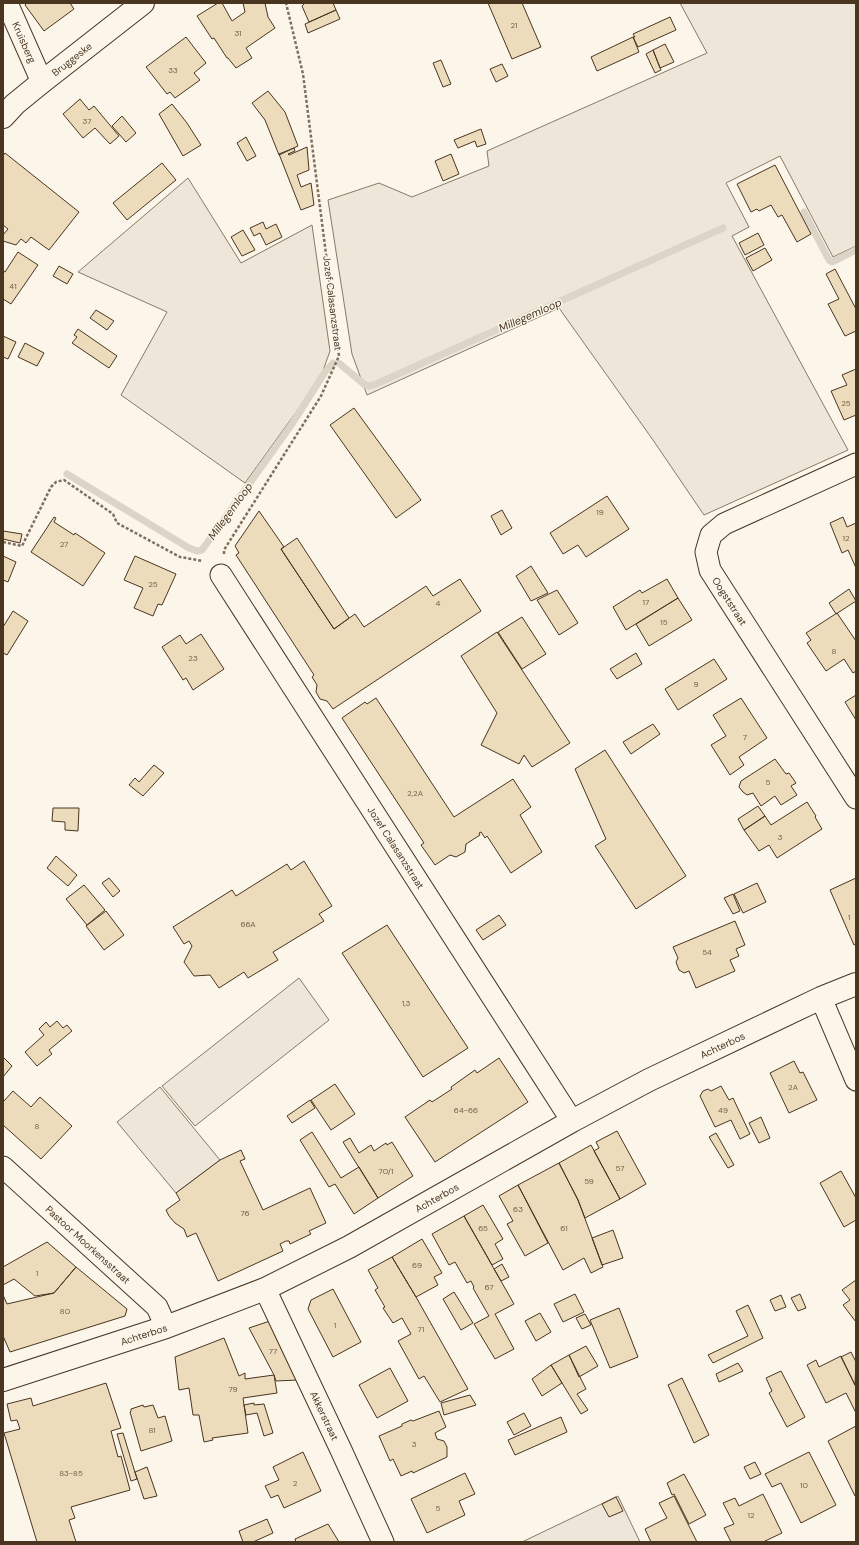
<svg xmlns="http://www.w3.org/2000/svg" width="859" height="1545" font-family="'DM Sans',sans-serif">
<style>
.green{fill:#ede6d9;stroke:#887966}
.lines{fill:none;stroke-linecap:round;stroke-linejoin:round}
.stream{stroke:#dcd4c6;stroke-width:7}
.building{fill:#ecdcbc;stroke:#4a3520}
.minor-casing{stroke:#4a3520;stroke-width:23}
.tertiary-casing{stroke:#4a3520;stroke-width:24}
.path{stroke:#7f6f5c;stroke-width:2.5;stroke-dasharray:3 2;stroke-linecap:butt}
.minor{stroke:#fbf6e9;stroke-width:21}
.tertiary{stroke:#fbf6e9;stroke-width:22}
.labels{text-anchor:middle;stroke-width:3;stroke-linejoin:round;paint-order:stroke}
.number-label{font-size:8px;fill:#725f47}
.street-label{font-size:10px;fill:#4a3520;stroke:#fbf6e9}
.water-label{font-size:11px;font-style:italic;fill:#4a3520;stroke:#fbf6e9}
</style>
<rect width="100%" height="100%" fill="#fbf6e9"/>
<path class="green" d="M680,3H856V246L833,257L780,156L726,183L749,227L732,236L848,450L704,515L653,440L559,308L367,395L352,354L328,200L379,183L412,197L489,166L487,151L707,53Z
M188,178L241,263L312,225L330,351L320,379L245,483L121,395L167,312L78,272Z
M299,978L329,1020L195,1126L162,1086Z
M160,1087L220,1160L176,1193L117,1122Z
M618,1496L640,1542H522Z"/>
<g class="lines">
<path class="stream" d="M804,212L829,260L832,262L856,250
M340,364L365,385L370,386L376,384L723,228
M67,474L189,548L197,551L202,550L292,424L325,372L333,363"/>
</g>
<path class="building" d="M27,3H70L74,9L44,31L25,5Z
M218,3H222L232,21L245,12L243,3H265L268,17L275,28L246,48L252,58L236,68L228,58H227L214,38L212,39L197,16Z
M305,3H333L336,10L309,22L302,6Z
M488,3H522L541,47L512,59Z
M336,10L340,19L308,33L305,24Z
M670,17L676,30L638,47L633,37H635L633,34Z
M186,37L206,63L194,73L200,80L175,98L170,92L167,94L146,67Z
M633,37L639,52L597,71L591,57Z
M665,44L674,62L660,68L653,50Z
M653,50L661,70L655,73L646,54Z
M441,60L451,84L443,87L433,63Z
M502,64L508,76L496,82L490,69Z
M268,91L285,112L298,146L279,155L265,120L252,103Z
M80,99L89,110L94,106L119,136L110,144L95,128L83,138L63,114Z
M172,104L187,123L201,145L183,156L159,114Z
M122,116L136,133L126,142L112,126Z
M481,129L486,144L477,147L475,141L458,148L454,140Z
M246,137L256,156L247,161L237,143Z
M307,147L309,170L297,175L301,187L311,183L314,205L301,210L279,154L294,148L295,151L288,154L289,155Z
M5,153L79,212L49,250L31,237L26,243L21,239L16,245L3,241V235L8,229L3,225V156Z
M451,154L459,174L443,181L435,161Z
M162,163L176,180L127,220L113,203Z
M775,165L811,234L797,242L782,215L778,217L771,205L759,211L757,209L751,212L737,184Z
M263,222L266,229L276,224L282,237L266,245L260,233L254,236L250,228Z
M243,230L255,250L242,256L231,237Z
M758,233L764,245L745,255L739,243Z
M765,248L772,260L753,271L746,258Z
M18,252L38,265L11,304L3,299V271L5,272Z
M59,266L73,274L67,284L53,276Z
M835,269L856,309V331L845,336L828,304L839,299L826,274Z
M96,310L114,321L107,330L90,318Z
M78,329L117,356L109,368L72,343L77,337L74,335Z
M3,336L16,342L8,359L3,357Z
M25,343L44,353L37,366L18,357Z
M856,369V415L844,420L831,391L847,385L842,375Z
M354,408L421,500L396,518L330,425Z
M607,496L629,529L586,557L578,545L563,554L550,533Z
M502,510L512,528L501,535L491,516Z
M259,511L284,547L281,549L334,629L355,614L364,627L426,586L433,596L460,579L481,611L333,709L327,701L320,699L316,692L317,685L312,677L314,675L236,555L239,553L235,546Z
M54,517L56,518L54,522L74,535L75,533L105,553L83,586L31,552Z
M843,517L847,527L856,523V568L848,550L842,553L830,523Z
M3,531L22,534L20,543L3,539Z
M297,538L349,618L334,629L281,549Z
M3,556L16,562L8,582L3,580Z
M135,556L176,574L162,605L158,604L153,616L134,608L143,588L124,580Z
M531,566L548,593L531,601L516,576Z
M667,579L678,598L626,630L613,607L640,590L642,593Z
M849,589L856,601L836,614L829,603Z
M557,590L578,623L559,635L537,600Z
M678,598L692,620L649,646L636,624Z
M13,611L28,621L7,655L3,653V627Z
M837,613L856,641V671L853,673L844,659L826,671L807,643L811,640L806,633Z
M522,617L546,654L522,669L498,632Z
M497,632L570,743L532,767L524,755L519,764L481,745L497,713L461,656Z
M201,634L224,669L193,690L186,678L183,680L162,647L180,635L186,644Z
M636,653L642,664L617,679L610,669Z
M714,659L727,679L678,710L665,689Z
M856,695V720L845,702Z
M376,698L454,817L513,779L531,807L520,815L542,852L511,873L487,836L485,838L481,832L479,833L480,835L466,844L465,852L456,857L450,855L435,865L421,845L424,843L342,718L365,702L367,704Z
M741,698L767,738L739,757L744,765L730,775L711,745L726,736L713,715Z
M653,724L660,734L631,754L623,742Z
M605,750L686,876L636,909L595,846L606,839L575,769Z
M775,759L786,774L789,773L796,783L791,786L797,795L781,805L775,796L761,806L753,793L747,795L743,792L739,787L741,781Z
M154,765L164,773L143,796L129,785L135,778L139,782Z
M807,802L816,816L815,817L822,829L777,858L769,845L759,851L744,830L765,816L771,825Z
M758,806L765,816L744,830L738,819Z
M53,808H79L78,831L65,830V822L52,821Z
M56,856L77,875L68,886L47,868Z
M304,861L332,906L319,914L324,921L273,952L278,960L248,978L244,972L219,988L210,975L194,976L184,962L192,946L189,941L184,944L173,927L232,890L236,896L287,864L291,870Z
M109,878L120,891L113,897L102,883Z
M856,878V944L854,945L830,890Z
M757,883L766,902L743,913L734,894Z
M84,885L105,910L87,925L66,899Z
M733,894L740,911L733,914L724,898Z
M106,911L124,935L104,950L86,926Z
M499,915L506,925L483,940L476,930Z
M735,921L745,945L736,949L739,956L730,960L735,971L696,988L689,971L684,973L679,970L676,962L678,958L673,947Z
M387,925L468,1048L423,1077L342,953Z
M57,1021L63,1028L67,1025L72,1031L49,1050L52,1054L37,1066L25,1052L44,1035L39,1029L46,1022L50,1027Z
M3,1057L12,1066L3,1077Z
M499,1058L528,1102L435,1162L405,1117L430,1100L432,1102L452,1089L451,1087L475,1070L477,1073Z
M794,1061L800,1073L803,1072L817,1100L789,1113L770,1073Z
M335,1084L355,1114L331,1130L311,1100Z
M721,1086L729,1100L733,1098L750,1134L740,1139L731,1120L715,1127L700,1096L703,1091L708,1089L711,1091Z
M13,1091L31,1107L40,1097L72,1126L41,1159L3,1125V1102Z
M310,1100L315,1108L292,1123L287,1116Z
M761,1117L770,1138L759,1143L749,1123Z
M617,1131L646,1184L620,1199L594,1151L599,1148L596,1142Z
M312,1132L341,1178L359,1167L378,1198L354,1214L335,1184L329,1187L300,1140Z
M716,1133L734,1165L728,1168L709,1137Z
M350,1138L359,1153L371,1145L374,1151L386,1143L387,1145L392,1142L413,1176L378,1198L343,1142Z
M591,1145L620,1199L585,1218L578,1200L559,1163Z
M241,1150L245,1159L240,1161L263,1210L310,1188L326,1223L309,1231L311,1234L290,1244L289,1241H286L280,1244L283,1251L218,1281L196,1233L187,1237L184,1229L175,1223L169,1216L166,1210L180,1200L176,1193L220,1160Z
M559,1163L578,1200L603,1267L591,1273L584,1258L563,1270L518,1185Z
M841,1171L856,1198V1220L844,1227L820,1183Z
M518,1185L548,1243L525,1256L507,1224L513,1221L499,1196Z
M483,1205L503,1239L495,1244L503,1259L492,1265L464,1216Z
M464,1216L514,1304L495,1314L514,1349L495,1359L474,1324L489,1316L473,1288L474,1287L471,1281L467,1283L455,1262L449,1265L432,1234Z
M613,1230L623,1258L602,1265L592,1238Z
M422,1239L442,1273L434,1277L438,1285L416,1297L392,1257Z
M47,1242L76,1267L54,1293L35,1296L14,1279L3,1285V1267Z
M392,1257L416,1297L468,1389L440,1402L424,1376L419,1379L398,1341L411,1334L402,1318L393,1323L383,1308L385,1307L375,1290L378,1288L368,1270Z
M502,1264L509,1277L501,1281L494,1269Z
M76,1267L127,1309L125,1316L10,1352L3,1336V1295L7,1304L54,1293Z
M856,1280V1322L843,1305L850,1300L842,1290Z
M333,1289L361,1342L333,1357L308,1309L311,1300Z
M454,1292L473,1323L461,1330L443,1299Z
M575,1294L584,1312L563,1322L554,1304Z
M800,1294L806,1308L798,1311L791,1298Z
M781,1295L786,1307L775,1311L770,1300Z
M748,1305L763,1338L713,1363L708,1355L748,1336L736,1311Z
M619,1308L638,1357L610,1368L590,1320Z
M540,1313L551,1332L536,1341L525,1321Z
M585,1314L591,1325L582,1329L576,1318Z
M270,1321L298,1380L276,1381L274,1375L249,1328Z
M224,1338L239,1376L245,1373V1379L274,1375L277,1393L243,1398L248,1433L212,1438L213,1440L204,1442L199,1415H193L189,1388L179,1390L175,1357Z
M586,1346L598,1366L579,1377L569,1355Z
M851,1352L856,1362L855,1385L841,1357Z
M569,1355L586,1389L577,1394L588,1410L581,1414L551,1365Z
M841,1356L856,1387V1413L846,1393L826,1403L807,1365L816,1360L819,1367Z
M738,1363L743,1371L719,1382L716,1374Z
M551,1365L562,1383L542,1396L532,1379Z
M390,1368L408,1401L377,1418L359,1385Z
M781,1371L805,1417L787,1427L769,1393L772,1391L766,1378Z
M682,1378L709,1435L694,1443L668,1385Z
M106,1383L121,1428L111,1431L118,1457L121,1456L130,1490L71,1507L75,1518L69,1520L76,1542H37L4,1433L20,1429L17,1420L11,1421L7,1404L31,1398L33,1406Z
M470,1395L476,1405L444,1415L441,1403Z
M254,1403V1405L264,1404L273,1433L264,1436L257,1413L246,1415L244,1405Z
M143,1405L144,1407L153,1405L158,1418L165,1416L172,1441L141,1451L130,1412L131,1411V1409Z
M439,1411L446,1427L435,1433L437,1439L444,1441L447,1447V1457L413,1473L412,1471L401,1476L393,1459L390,1461L379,1436L402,1426V1424L411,1420L413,1421Z
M524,1413L531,1426L514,1435L507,1422Z
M561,1417L567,1432L515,1455L508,1440Z
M856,1426V1496H855L828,1441Z
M123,1433L137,1479L131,1481L117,1434Z
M303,1452L321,1491L284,1508L278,1495L271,1498L265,1486L279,1480L273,1467Z
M809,1452L836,1505L801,1523L781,1483L772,1487L765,1474Z
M755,1462L761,1474L750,1479L744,1467Z
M147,1467L157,1496L144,1499L135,1472Z
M465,1473L475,1494L459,1501L465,1515L427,1533L411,1499Z
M684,1474L706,1515L689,1524L674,1494L672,1495L667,1483Z
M763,1494L782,1533L763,1542H731L724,1528L734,1524L723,1503L735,1498L739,1506Z
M674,1496L697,1542H651L645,1529L667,1518L659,1503Z
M616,1497L623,1511L609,1517L602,1504Z
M267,1519L273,1533L253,1542H243L239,1531Z
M328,1524L339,1542H296L295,1539Z"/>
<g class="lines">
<g class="minor-casing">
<g id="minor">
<path id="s1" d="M7,3L42,82"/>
<path id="s2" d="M856,464L724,524L711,535L706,552L710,570L856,798"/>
<path id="s3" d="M221,575L572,1121"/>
<path d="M821,998L856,1080"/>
<path id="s4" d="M3,1167L157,1307L166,1327"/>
<path id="s5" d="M265,1289L341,1450L383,1542"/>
</g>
</g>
<g class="tertiary-casing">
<g id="tertiary">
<path id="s6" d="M3,117L15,104L42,82L143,3"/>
<path id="s7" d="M3,1380L166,1327L265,1289L349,1247L572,1121L649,1080L821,998L856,984"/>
</g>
</g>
<path class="path" d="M3,542L22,546L51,487L56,482L64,480L113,514L117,523L180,557L203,561
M224,554V550L321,396L339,356L303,74L286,3"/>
<use href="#minor" class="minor"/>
<use href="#tertiary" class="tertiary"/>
</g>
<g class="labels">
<g class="number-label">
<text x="514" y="28">21</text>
<text x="238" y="36">31</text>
<text x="173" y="73">33</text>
<text x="87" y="124">37</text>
<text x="13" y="289">41</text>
<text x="846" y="406">25</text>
<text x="600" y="515">19</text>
<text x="846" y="541">12</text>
<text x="64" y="547">27</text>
<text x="153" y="587">25</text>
<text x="646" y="605">17</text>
<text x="438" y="606">4</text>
<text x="664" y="625">15</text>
<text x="834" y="654">8</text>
<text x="193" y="661">23</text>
<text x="696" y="687">9</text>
<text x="745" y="740">7</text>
<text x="768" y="785">5</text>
<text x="415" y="796">2,2A</text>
<text x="780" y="840">3</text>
<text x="849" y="920">1</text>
<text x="248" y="927">66A</text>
<text x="707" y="955">54</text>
<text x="406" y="1006">1,3</text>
<text x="793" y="1090">2A</text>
<text x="466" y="1113">64-66</text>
<text x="723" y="1113">49</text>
<text x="37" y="1129">8</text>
<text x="620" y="1171">57</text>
<text x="386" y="1174">70/1</text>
<text x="589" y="1184">59</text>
<text x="518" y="1212">63</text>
<text x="245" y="1216">76</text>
<text x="483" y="1231">65</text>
<text x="564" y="1231">61</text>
<text x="417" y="1268">69</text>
<text x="37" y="1276">1</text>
<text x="489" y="1290">67</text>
<text x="65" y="1314">80</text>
<text x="335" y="1328">1</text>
<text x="421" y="1332">71</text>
<text x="273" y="1354">77</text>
<text x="233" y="1392">79</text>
<text x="152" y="1433">81</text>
<text x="414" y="1447">3</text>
<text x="71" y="1476">83-85</text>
<text x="295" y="1486">2</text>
<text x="804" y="1488">10</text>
<text x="438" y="1511">5</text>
<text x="751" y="1518">12</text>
</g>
<g class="street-label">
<text dy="4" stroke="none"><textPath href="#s1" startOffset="43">Kruisberg</textPath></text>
<text dy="4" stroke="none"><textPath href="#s6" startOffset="90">Bruggeske</textPath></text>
<text transform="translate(333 303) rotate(83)" y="4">Jozef Calasanzstraat</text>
<text dy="4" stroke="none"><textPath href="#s2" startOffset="235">Oogststraat</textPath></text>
<text dy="4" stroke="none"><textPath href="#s3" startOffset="324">Jozef Calasanzstraat</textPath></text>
<text dy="4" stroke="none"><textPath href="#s7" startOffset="796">Achterbos</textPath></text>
<text dy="4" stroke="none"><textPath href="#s7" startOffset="472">Achterbos</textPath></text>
<text dy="4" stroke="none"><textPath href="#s4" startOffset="115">Pastoor Moorkensstraat</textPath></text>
<text dy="4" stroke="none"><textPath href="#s7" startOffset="148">Achterbos</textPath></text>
<text dy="4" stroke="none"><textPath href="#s5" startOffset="140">Akkerstraat</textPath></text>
</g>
<g class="water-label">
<text transform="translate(530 315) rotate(-24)" y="4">Millegemloop</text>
<text transform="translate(230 511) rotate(-54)" y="4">Millegemloop</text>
</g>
</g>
<rect width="859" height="1545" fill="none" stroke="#4a3520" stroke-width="8"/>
</svg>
